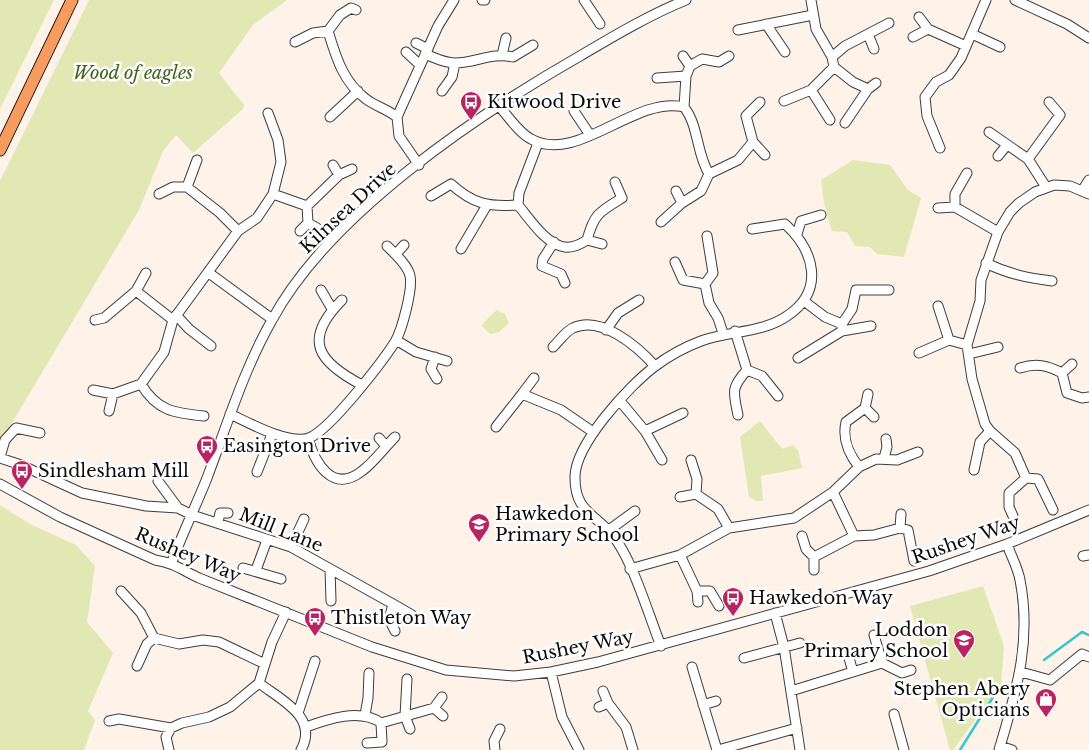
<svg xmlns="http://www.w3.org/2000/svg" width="1089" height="750" font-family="'Libre Baskerville',serif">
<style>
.green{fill:#e2e8b3}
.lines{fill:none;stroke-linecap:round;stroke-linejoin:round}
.stream{stroke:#35c7cc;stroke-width:2.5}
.minor-casing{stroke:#3d3d3d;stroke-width:11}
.major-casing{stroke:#1b1b1b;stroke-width:13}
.minor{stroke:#fff;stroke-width:9}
.major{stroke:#f89b5f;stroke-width:11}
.labels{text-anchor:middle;stroke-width:5;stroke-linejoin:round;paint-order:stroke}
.park-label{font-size:18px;font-style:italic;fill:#43611c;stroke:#fff}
.poi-label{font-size:18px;fill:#0a0a0a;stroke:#fff;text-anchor:start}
.street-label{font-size:18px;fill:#0a0a0a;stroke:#fff}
</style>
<rect width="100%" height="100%" fill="#fff2e8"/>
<path class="green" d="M0,0H54L0,109Z
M89,0H287L253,25L219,73L244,105L243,109L193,153L176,135L163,151L139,210L0,443V181Z
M853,160L890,165L908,190L921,198L904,257L877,254L870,247L855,246L847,232L832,231L824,203L821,180Z
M497,310L505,314L509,323L499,332L490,334L482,326L483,323Z
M760,421L782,449L793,445L798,450L802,468L761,476L763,501H756L749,497L740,437Z
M0,505L30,524L76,545L95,566L87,622L113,653L88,711L95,720L84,750H0Z
M983,586L1004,646L1001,685L953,750H950L910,606Z"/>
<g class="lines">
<path class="stream" d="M1044,660L1082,632L1089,635
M960,750L995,694"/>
<g class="minor-casing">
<path id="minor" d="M482,0H485
M584,0L600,24
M811,0L816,29L832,57L834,67L853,82L868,89L876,83
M1015,0L1067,24L1089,38
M356,10L351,8L340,15L328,31C336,57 343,82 366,99C375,106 387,109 397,117
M919,17L928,29
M766,24L785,52
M738,30L813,15
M868,34L874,49
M972,34L1000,47
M913,37L928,29L966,46
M295,42L313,33L328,31
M416,43L428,49
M406,52L420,65
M425,54C435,58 444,63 455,63C475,63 492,52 513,57L533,45
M502,55L506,38
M683,56L690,66
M832,57L845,46L889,23
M657,78L686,76
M811,90L830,120
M442,91L452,77L455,63
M784,101L811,90L834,67
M499,106C508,116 519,133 531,139C577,165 635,95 684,107C699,126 696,153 709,174L701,191L682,203L661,222
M684,107L686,76L690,66L702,59L719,62L729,56
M574,111L590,135
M330,117L358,91
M845,123L868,89
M989,132L1028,159L1046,187
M753,142L746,116L760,102
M538,143L519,193L518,205C529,218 546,245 565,247C573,248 581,244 587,240C594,214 599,212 622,198L615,182
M940,148L927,116L925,97L936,82L949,75L961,58L986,0
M998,156L1007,145
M1028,159L1060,115L1049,102
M197,160L187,187L220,213L238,231
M333,165L339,175
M419,165L399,136L397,117L438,26L454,0
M967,173L955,194V207L998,232
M709,174L738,160L753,142L765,155
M676,191L682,203
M1082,191L1089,180
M159,194L173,187H187
M273,194L307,206L339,175L352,169
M431,196L451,184C473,204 488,207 518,205
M307,206L308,223L317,228
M938,208L955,207
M300,231L308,223
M797,234L801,221L821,215
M707,236L713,273L705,284L709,303L718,318L723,333
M587,240L602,244
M554,242L543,259L542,266L561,274L565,283
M461,249L487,205
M396,254L404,245
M675,262L683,280L705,284
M986,263C1008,274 1028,278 1052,281
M209,273L272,319
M321,290L332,309
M136,291L146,273
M342,300C302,340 318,362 362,385
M804,301L825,317L842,324V329
M938,306L949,340L967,345
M176,315L189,329L211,346
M95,320L104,318L136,291L173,320
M842,324L852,309L856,290H889
M606,330L618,313L639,300
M735,331L747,370C731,388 733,391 738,415
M396,340L416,352L447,361
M553,347C559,341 566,331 573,328C601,315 637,346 655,366
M919,353L949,340
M969,354L998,347
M435,357L431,369L437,379
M798,358L842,331L871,326
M1020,368C1036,363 1047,365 1062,373L1067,393L1082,398L1089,397
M747,370L762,376L778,396
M1062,373L1072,364
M141,384C157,411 174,413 204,416
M93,390L113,394L141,384L164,352L173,320L238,231L257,218L273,194L281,162L278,140L268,113
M522,394L534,378
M620,401L645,431L662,460
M865,408L868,394
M109,411L113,394
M230,414C249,423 289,445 309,438C330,430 382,362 395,342C402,330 413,289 410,276C408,265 394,253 387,246
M496,427L522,394L561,410L593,432
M645,431L683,413
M308,438C315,464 333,494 362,471C374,462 384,448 395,437
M379,438L386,446
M0,457L5,440L16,428L40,433
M0,458L21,465L82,493L146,506L178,508L192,515L291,547L393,604L389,619L395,631
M884,458L887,447L886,439
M691,460L697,479L696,494L718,509L729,528
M859,467L876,459L897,460L918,452
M974,470L980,442L990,431
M257,472L272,434
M1026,478L1038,479L1053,510
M158,481L178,508
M0,484L60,517L155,560C174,563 182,570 199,578L372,647L446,670L514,676L551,672L598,662L929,571L1007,544L1089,510
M833,492L854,536L874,535L900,528L908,530L914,561
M680,497L696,494
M1013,516L1009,507V493L1026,478L1015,453L990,431L985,424L972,379L967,345L980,301L981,280L998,232L1010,212L1019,203L1035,192L1054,185L1070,186L1089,194
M218,522L220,513H228
M900,528L901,514
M609,530L635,511
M802,536L806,549L814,557L854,536
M291,547L304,519
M680,555L697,591L698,602
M1083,556L1089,555
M814,557V570
M172,562C182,534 196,506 207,478C227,425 244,369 272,320C329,214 477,115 580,56C614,36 649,15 686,0
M243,568L281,579
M330,569L331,601
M630,569L680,555L729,528L794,518L833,492L859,467C848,453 842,439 846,422L865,408L874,417
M256,570L267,540
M121,591L141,613L154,638L179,644L203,640L219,642L265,664
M697,591H710L719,606
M393,604L412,615
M775,613L784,647L800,750
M661,646C648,614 631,553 608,530C590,512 575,508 575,478C574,445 629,386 654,367C667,357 685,347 701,341C728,331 763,333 787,316C825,291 815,251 785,224L752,229
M847,651L853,672
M744,658L800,643
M882,663L902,673L911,670
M137,666L147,644L154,638
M692,667L717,750
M551,672L562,717L579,750
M1021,672L1050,680L1082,654L1089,657
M407,679L405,716L410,729
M259,683C281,700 319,717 301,750
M603,691L608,703
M791,691L882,663L874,635
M703,705L716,701
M599,707L608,703L626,727L633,750
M434,708L443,716
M298,713L315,661
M894,714L904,750
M365,715L368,698L369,673
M109,721L119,719L171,728L182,723L209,717L230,707L259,683L272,642L286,612
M306,727C328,719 360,708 381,723L434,708L442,697
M367,743L382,742L381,723
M1000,746L1012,750
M169,750L166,737L171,728
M495,750L494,741L500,729
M718,750L797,728
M999,750C1016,692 1032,642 1020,580C1018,568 1011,556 1007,544"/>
</g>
<g class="major-casing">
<path id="major" d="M0,150L72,0"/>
</g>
<use href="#minor" class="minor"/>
<use href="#major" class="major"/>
</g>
<defs>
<g id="bus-pin" transform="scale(1.125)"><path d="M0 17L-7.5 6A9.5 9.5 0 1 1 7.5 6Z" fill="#b82461" stroke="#fff"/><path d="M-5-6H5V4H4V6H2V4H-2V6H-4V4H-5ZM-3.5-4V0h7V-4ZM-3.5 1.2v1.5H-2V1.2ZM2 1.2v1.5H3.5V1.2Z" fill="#fff"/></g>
<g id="school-pin" transform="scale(1.125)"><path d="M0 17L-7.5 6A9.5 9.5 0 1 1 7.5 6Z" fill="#b82461" stroke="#fff"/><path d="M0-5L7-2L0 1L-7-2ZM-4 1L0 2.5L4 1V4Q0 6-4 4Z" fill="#fff"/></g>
<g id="shop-pin" transform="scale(1.125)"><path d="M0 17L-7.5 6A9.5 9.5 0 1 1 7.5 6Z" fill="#b82461" stroke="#fff"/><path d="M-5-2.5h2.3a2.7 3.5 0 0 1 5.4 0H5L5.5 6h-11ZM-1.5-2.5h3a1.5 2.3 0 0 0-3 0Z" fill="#fff"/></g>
</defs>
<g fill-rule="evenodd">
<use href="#bus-pin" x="471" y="102"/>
<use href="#bus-pin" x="207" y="446"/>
<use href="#bus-pin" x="22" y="471"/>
<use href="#school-pin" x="479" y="524"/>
<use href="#bus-pin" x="733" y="598"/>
<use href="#bus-pin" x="315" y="618"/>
<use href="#school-pin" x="964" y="640"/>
<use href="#shop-pin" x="1046" y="699"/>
</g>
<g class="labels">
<g class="park-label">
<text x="133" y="79">Wood of eagles</text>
</g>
<g class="poi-label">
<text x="487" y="108">Kitwood Drive</text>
<text x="223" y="452">Easington Drive</text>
<text x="38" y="477">Sindlesham Mill</text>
<text x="495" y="520">Hawkedon<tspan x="495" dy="21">Primary School</tspan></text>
<text x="749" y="604">Hawkedon Way</text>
<text x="331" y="624">Thistleton Way</text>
<text x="948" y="636" text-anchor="end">Loddon<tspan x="948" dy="21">Primary School</tspan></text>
<text x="1030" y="695" text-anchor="end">Stephen Abery<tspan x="1030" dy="21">Opticians</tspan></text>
</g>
<g class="street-label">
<text transform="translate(348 208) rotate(-43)" y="6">Kilnsea Drive</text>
<text transform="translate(281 530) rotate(22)" y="6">Mill Lane</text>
<text transform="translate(966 540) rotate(-19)" y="6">Rushey Way</text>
<text transform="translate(188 555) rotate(23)" y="6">Rushey Way</text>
<text transform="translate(578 647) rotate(-11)" y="6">Rushey Way</text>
</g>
</g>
</svg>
